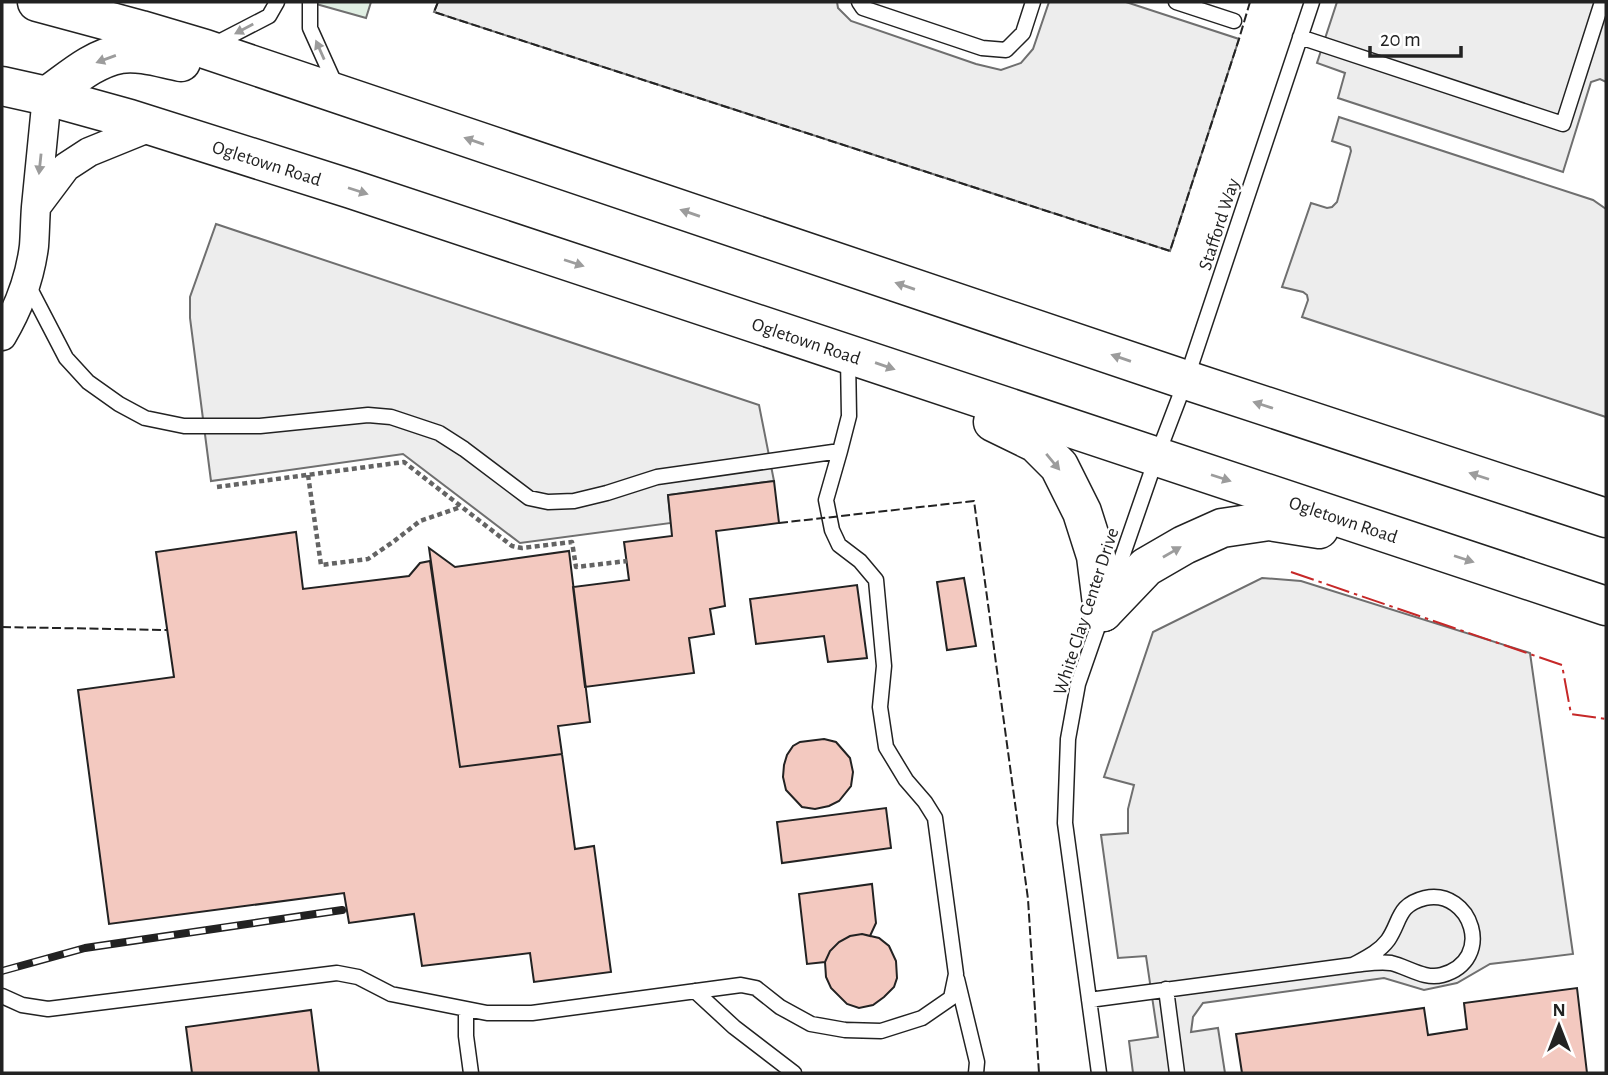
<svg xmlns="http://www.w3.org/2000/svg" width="1608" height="1075" font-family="'Alegreya Sans',sans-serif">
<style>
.green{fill:#e0efe3;stroke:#6f6f6f;stroke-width:2}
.parking{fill:#ededed;stroke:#6f6f6f;stroke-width:2}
.building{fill:#f3c9c0;stroke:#222;stroke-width:2}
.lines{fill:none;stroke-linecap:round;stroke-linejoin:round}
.service-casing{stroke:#222;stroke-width:17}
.minor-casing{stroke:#222;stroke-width:31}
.primary-casing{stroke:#222;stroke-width:41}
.path{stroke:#646464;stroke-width:4.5;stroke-dasharray:5 3.5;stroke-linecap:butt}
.service{stroke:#fff;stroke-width:14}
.minor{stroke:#fff;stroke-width:28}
.primary{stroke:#fff;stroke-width:38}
.rail-casing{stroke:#222;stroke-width:8}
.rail{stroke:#fff;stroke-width:5;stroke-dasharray:16;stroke-linecap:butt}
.fence{stroke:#222;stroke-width:2;stroke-dasharray:9 3.5;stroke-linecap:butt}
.power{stroke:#c62828;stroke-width:2;stroke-dasharray:24 5 3.5 5;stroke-linecap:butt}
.oneway{fill:#9c9c9c}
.labels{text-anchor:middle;stroke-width:5;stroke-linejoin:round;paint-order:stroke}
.street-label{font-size:19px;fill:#222;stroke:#fff}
</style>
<rect width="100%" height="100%" fill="#fff"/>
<path class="green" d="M309,2H371L366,18Z"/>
<path class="parking" d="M438,2H837L838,8L851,21L976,64L1001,70L1021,63L1033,49L1049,2H1126L1239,39L1170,251L434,12Z
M1337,2H1606V82L1600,79L1591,82L1563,172L1338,98L1345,73L1317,63Z
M1339,117L1593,200L1606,209V417L1302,317L1308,300L1307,295L1303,292L1282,287L1311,203L1327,208L1332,207L1337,202L1351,151L1350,147L1332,141Z
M216,224L759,405L774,481L668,495L671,523L520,543L403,454L211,481L190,318V297Z
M1262,578L1301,581L1530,653L1573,954L1490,964L1457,983L1424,990L1384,978L1203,1003L1193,1017L1191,1032L1218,1028L1225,1073H1133L1129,1041L1158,1037L1146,956L1118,958L1101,835L1128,833V809L1134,785L1104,777L1153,632Z"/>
<path class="building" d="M774,481L779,523L716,531L725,606L710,609L714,634L689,638L694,673L585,687L573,587L629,580L624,542L672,536L668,495Z
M296,532L303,589L409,576L420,563L430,561L460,767L562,754L575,849L594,846L611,972L534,982L530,953L422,966L414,914L349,923L344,893L109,924L78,690L174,677L156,552Z
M429,548L455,567L569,551L590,722L558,726L562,754L460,767Z
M964,578L976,646L947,650L937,582Z
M857,585L867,658L828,662L824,636L756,644L750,599Z
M824,739L836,742L850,758L853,772L851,786L839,801L829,806L815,809L802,807L786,790L783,777L784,765L787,755L793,746L800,742Z
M886,808L891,848L782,863L777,822Z
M872,884L876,923L870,936L862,934L850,936L839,942L830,951L825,962L807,964L799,894Z
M862,934L879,938L889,946L896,961L897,978L894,987L884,997L873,1005L859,1008L847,1004L831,988L826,977L825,962L830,951L839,942L850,936Z
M1577,988L1587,1073H1242L1236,1034L1424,1008L1428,1035L1467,1029L1464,1003Z
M311,1010L319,1073H192L186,1027Z"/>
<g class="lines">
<g class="service-casing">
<path id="service" d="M310,2V28L337,88
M859,2L863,8L982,48L1006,50L1023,33L1033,2
M1176,2L1234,21
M1300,37L1563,124L1602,2
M213,45L269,16L277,2
M27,283L66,358L88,382L119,404L145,418L184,426H260L368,415L391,417L439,433L464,449L529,498L548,502L574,501L607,493L657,477L840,451L849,416L848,358
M1112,586L1157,456L1186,380L1312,2
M957,979L977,1062L976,1073
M1166,989L1177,1073
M695,991L734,1027L794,1073
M2,996L22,1005L48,1009L337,973L358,977L391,994L487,1013H532L741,985L756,988L780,1007L811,1024L845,1030L881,1031L922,1018L951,998L956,974L935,818L925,802L906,780L886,747L880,707L884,666L876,580L860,561L839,545L832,530L826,500L840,451
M1089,1000L1353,965C1365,964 1379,961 1391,963C1408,967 1425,980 1442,975C1496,960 1471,888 1425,898C1397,905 1401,921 1388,940C1379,952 1366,958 1353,965
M466,1009V1036L471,1073
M1099,1073L1065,823L1068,739L1078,684L1103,612"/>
</g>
<g class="minor-casing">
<path id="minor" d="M47,96L36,207L66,167L89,152L153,126
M2,336C18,309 30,278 34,246C35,233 35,220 36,207"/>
</g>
<g class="primary-casing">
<g id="primary">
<path d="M37,2L141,30L205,49L1186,380L1606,518"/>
<path id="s1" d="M2,86L47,96L130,119L351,189L1606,606"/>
<path d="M47,96C69,81 92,59 120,54C140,51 161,58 181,62"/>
<path d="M993,422L1036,443L1059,466L1082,512L1096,556L1103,612"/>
<path d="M1103,612L1146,567L1184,545L1222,528L1269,521L1319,529"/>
</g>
</g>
<path class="path" d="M308,475L321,565L368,559L393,542L420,521L461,507
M217,487L404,462L512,546L522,548L572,542L576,567L627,561"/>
<use href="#service" class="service"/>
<use href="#minor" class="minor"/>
<use href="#primary" class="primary"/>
<g class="rail-casing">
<path id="rail" d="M2,971L85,948L342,910"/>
</g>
<use href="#rail" class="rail"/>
<path class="fence" d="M438,2L434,12L1170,251L1239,39L1250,2
M779,523L974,501L1028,899L1039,1073
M2,627L167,630"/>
<path class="power" d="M1291,572L1562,665L1571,714L1606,719"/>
</g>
<defs><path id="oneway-solid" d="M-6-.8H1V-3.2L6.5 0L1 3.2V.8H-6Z" transform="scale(1.75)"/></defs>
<g class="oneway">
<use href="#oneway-solid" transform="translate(244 29) rotate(152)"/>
<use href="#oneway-solid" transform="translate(320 50) rotate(-114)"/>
<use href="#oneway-solid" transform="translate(106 59) rotate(160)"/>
<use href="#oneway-solid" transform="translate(474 141) rotate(-161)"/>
<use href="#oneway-solid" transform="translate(40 164) rotate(96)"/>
<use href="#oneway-solid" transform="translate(358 191) rotate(18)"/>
<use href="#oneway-solid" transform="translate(690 213) rotate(-161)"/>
<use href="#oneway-solid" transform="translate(574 263) rotate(18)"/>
<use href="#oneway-solid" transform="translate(905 286) rotate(-161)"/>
<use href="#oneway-solid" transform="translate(1121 358) rotate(-161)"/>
<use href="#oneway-solid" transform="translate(885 366) rotate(19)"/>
<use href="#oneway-solid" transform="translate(1263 405) rotate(-162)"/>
<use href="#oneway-solid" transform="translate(1053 462) rotate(50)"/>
<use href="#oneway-solid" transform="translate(1479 476) rotate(-162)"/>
<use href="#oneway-solid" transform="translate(1221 478) rotate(18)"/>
<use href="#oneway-solid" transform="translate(1172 552) rotate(-30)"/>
<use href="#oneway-solid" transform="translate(1464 559) rotate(18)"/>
</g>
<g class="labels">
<g class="street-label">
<text dy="7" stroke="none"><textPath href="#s1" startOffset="276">Ogletown Road</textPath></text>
<text transform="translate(1218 224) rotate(-72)" y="7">Stafford Way</text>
<text dy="7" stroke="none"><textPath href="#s1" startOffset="844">Ogletown Road</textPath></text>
<text dy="7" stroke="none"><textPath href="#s1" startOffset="1410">Ogletown Road</textPath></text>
<text transform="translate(1085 611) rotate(-72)" y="7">White Clay Center Drive</text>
</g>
</g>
<rect width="1608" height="1075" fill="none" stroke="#222222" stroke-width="7"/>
<g transform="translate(1559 1026)" stroke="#ffffff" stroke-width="5" paint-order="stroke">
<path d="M0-5L12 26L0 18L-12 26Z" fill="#222222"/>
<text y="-10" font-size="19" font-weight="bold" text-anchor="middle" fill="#222222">N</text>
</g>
<path d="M1370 46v10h91v-10" fill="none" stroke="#222222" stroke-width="3.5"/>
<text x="1380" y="46" font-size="21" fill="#222222" stroke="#ffffff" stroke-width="5" paint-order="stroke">20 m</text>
</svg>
